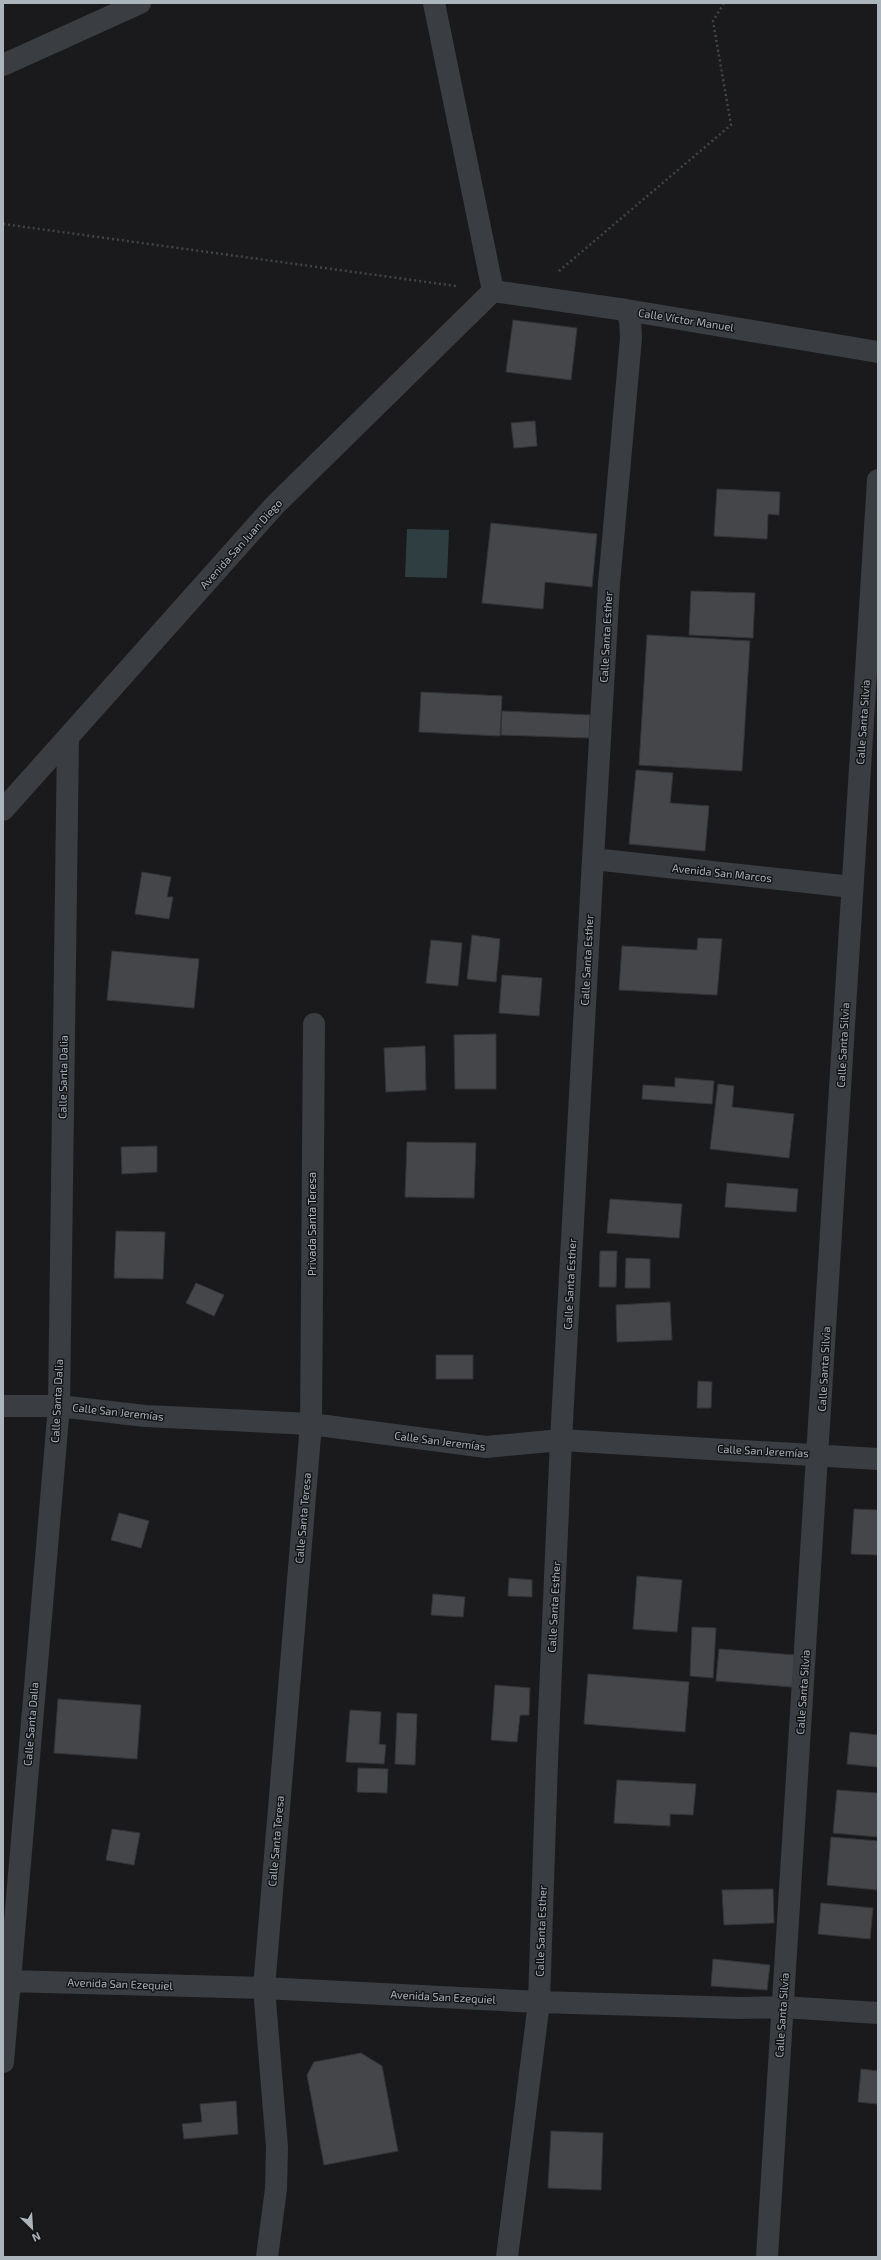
<svg xmlns="http://www.w3.org/2000/svg" width="881" height="2260" font-family="'Exo 2',sans-serif">
<style>
.water{fill:#2f3e41}
.building{fill:#444649;stroke:#343538}
.lines{fill:none;stroke-linecap:round;stroke-linejoin:round}
.path{stroke:#404548;stroke-width:2.5;stroke-dasharray:2 3;stroke-linecap:butt}
.street{stroke:#3a3d41;stroke-width:22}
.labels{text-anchor:middle;stroke-width:3;stroke-linejoin:round;paint-order:stroke}
.street-label{font-size:11px;fill:#acb5bc;stroke:#151517}
</style>
<rect width="100%" height="100%" fill="#1a1a1c"/>
<path class="water" d="M407,529L449,530L447,578L405,577Z"/>
<path class="building" d="M513,320L577,328L571,380L506,372Z
M535,421L537,446L514,448L511,423Z
M717,489L780,492L779,515L768,514L767,539L714,536Z
M491,523L597,534L592,587L545,582L543,609L482,603Z
M691,591L755,593L753,638L689,635Z
M647,635L750,641L742,771L639,765Z
M421,692L502,696L500,736L419,732Z
M502,711L590,715L589,738L501,735Z
M636,770L673,773L670,803L709,806L705,851L629,844Z
M142,872L171,877L167,897H173L169,919L135,914Z
M472,935L500,939L496,982L467,979Z
M698,938L722,939L717,995L619,990L622,946L697,950Z
M431,940L462,943L458,986L426,983Z
M112,951L199,959L194,1008L107,1000Z
M502,975L542,978L539,1016L499,1013Z
M496,1034V1089H455L454,1035Z
M425,1046L426,1090L386,1092L384,1048Z
M675,1078L714,1081L712,1104L642,1099L643,1085L675,1087Z
M718,1084L734,1086L732,1107L794,1114L789,1158L710,1149Z
M407,1142L476,1143L474,1198L405,1197Z
M157,1146V1172L122,1174L121,1147Z
M727,1183L798,1189L796,1212L725,1207Z
M610,1199L682,1204L679,1238L607,1233Z
M116,1231L165,1232L163,1279L114,1278Z
M600,1251H617L616,1287H599Z
M626,1258L650,1259V1288H625Z
M196,1283L224,1295L214,1316L186,1303Z
M670,1302L672,1340L617,1342L616,1305Z
M436,1355H473V1379H436Z
M698,1381L712,1382L711,1408H697Z
M854,1509L878,1510V1555L851,1554Z
M119,1513L149,1521L141,1548L111,1540Z
M637,1576L682,1580L677,1632L633,1629Z
M509,1578L532,1580V1597L508,1596Z
M433,1594L465,1597L463,1617L431,1615Z
M692,1627L716,1628L713,1678L690,1676Z
M719,1649L795,1655L792,1687L716,1681Z
M588,1674L689,1682L685,1732L584,1724Z
M495,1685L530,1688L529,1715H520L517,1742L491,1740Z
M58,1699L141,1705L137,1759L54,1753Z
M350,1710L381,1712L379,1744L386,1745L384,1764L346,1762Z
M397,1713L417,1714L415,1765L395,1764Z
M850,1732L878,1735V1767L847,1764Z
M358,1768L388,1769L387,1793L357,1792Z
M617,1780L696,1784L693,1815L670,1814V1826L614,1823Z
M837,1790L878,1793V1837L833,1833Z
M112,1829L140,1833L134,1865L106,1860Z
M831,1837L878,1841L877,1890L827,1885Z
M773,1889L774,1923L724,1925L722,1890Z
M821,1903L873,1908L870,1939L818,1934Z
M713,1959L770,1965L767,1990L711,1986Z
M361,2053L382,2066L398,2151L324,2165L307,2075L314,2062Z
M861,2069L878,2071V2104L858,2102Z
M236,2101L238,2134L184,2139L182,2124L202,2122L200,2104Z
M551,2131L603,2133L601,2190L548,2188Z"/>
<g class="lines">
<path class="path" d="M3,224L456,286
M559,271L731,125L713,21L724,3"/>
<path class="street" d="M434,3L493,291
M3,65L140,3
M493,291L626,310L878,352
M3,810L275,505L493,291
M593,859L852,887
M3,1406H59L145,1416L311,1424L486,1447L561,1440L878,1459
M8,1981L264,1988L539,2002L741,2008L783,2007L878,2013
M3,2062L59,1406L68,739
M267,2257L276,2189L277,2147L264,1988L311,1424L314,1024
M507,2257L539,2002L547,1762L561,1440L593,859L609,584L631,338L630,321L626,310
M767,2257L878,480"/>
</g>
<g class="labels">
<g class="street-label">
<text transform="translate(686 320) rotate(9)" y="4">Calle Víctor Manuel</text>
<text transform="translate(241 544) rotate(-48)" y="4">Avenida San Juan Diego</text>
<text transform="translate(606 637) rotate(-87)" y="4">Calle Santa Esther</text>
<text transform="translate(863 722) rotate(-86)" y="4">Calle Santa Silvia</text>
<text transform="translate(722 873) rotate(6)" y="4">Avenida San Marcos</text>
<text transform="translate(587 960) rotate(-87)" y="4">Calle Santa Esther</text>
<text transform="translate(843 1045) rotate(-87)" y="4">Calle Santa Silvia</text>
<text transform="translate(63 1077) rotate(-89)" y="4">Calle Santa Dalia</text>
<text transform="translate(312 1224) rotate(-90)" y="4">Privada Santa Teresa</text>
<text transform="translate(570 1284) rotate(-87)" y="4">Calle Santa Esther</text>
<text transform="translate(824 1369) rotate(-87)" y="4">Calle Santa Silvia</text>
<text transform="translate(57 1401) rotate(-87)" y="4">Calle Santa Dalia</text>
<text transform="translate(118 1412) rotate(6)" y="4">Calle San Jeremías</text>
<text transform="translate(440 1441) rotate(7)" y="4">Calle San Jeremías</text>
<text transform="translate(763 1451) rotate(3)" y="4">Calle San Jeremías</text>
<text transform="translate(303 1518) rotate(-85)" y="4">Calle Santa Teresa</text>
<text transform="translate(554 1607) rotate(-87)" y="4">Calle Santa Esther</text>
<text transform="translate(803 1692) rotate(-86)" y="4">Calle Santa Silvia</text>
<text transform="translate(31 1724) rotate(-85)" y="4">Calle Santa Dalia</text>
<text transform="translate(276 1841) rotate(-85)" y="4">Calle Santa Teresa</text>
<text transform="translate(541 1931) rotate(-88)" y="4">Calle Santa Esther</text>
<text transform="translate(120 1984) rotate(2)" y="4">Avenida San Ezequiel</text>
<text transform="translate(443 1997) rotate(3)" y="4">Avenida San Ezequiel</text>
<text transform="translate(782 2015) rotate(-86)" y="4">Calle Santa Silvia</text>
</g>
</g>
<rect width="881" height="2260" fill="none" stroke="#acb5bc" stroke-width="8"/>
<g transform="translate(32 2228) rotate(155)" stroke="#151517" stroke-width="3" paint-order="stroke">
<path d="M0-3L7 15L0 10L-7 15Z" fill="#acb5bc"/>
<text y="-6" font-size="11" font-weight="bold" text-anchor="middle" fill="#acb5bc">N</text>
</g>
</svg>
